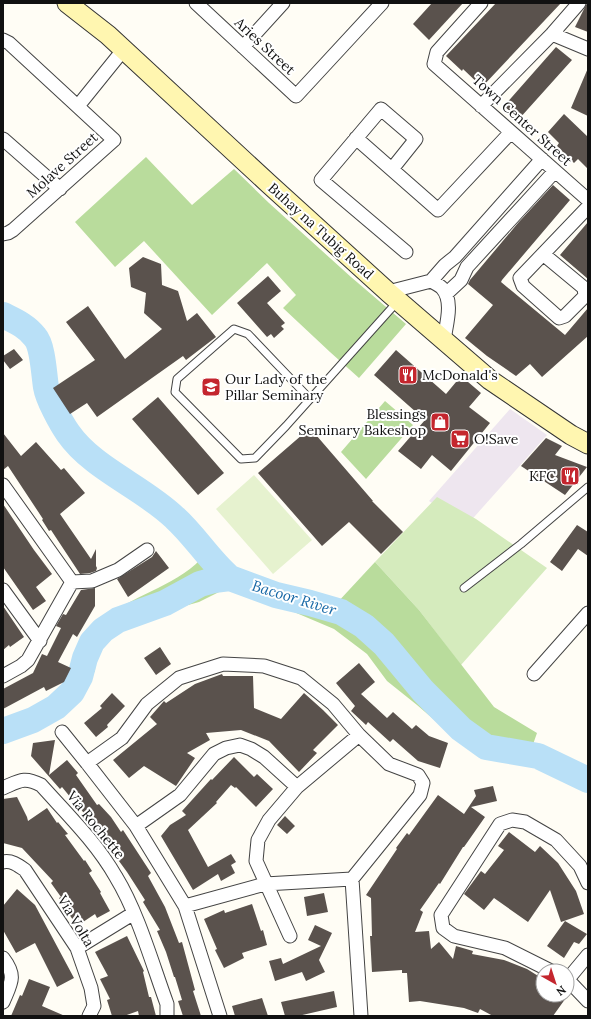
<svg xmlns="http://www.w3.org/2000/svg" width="591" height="1019" font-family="Lora,serif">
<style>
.industrial{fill:#eee6ef}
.green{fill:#d5ebbd}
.forest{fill:#b9dc9c}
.pitch{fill:#e6f2cf}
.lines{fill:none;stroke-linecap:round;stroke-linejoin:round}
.river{stroke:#b9e0f7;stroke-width:26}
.building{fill:#5a524d}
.service-casing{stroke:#444;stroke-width:9}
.minor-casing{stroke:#444;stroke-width:15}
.secondary-casing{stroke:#333;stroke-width:21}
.service{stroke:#fff;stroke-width:7}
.minor{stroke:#fff;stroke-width:13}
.secondary{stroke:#fff6b0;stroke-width:19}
.labels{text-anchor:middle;stroke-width:4;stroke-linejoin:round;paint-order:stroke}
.street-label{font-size:14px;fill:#111;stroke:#fff}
.poi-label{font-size:14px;fill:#111;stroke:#fff;text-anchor:start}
.water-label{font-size:15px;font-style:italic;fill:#1768a6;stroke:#fff}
</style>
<rect width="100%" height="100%" fill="#fffdf5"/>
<path class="industrial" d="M510,409L547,435L467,525L429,501Z"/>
<path class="green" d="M437,497L476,519L547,568L461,665L419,610L375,562Z"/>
<path class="forest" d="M146,157L192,205L234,169L269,203L351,277L406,324L359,378L330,352L283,308L296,295L267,263L212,315L144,241L115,267L75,222Z
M3,304L36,327L48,347L54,371L52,397L65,421L91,451L159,493L212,542L234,567L250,577L286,586L336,604L375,562L419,610L494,707L537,733L531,750L571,764L588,772V788L530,764L482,755L453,736L417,705L387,681L367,654L334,629L294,612L227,588L199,602L149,616L120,628L96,651L95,671L75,702L49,721L19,730L3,741V721C29,713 59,700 72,674C77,663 80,649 86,638C89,632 96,627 101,622C130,595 173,588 201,559L175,530L148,508L110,481L74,451L50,421L37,383L29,337L3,324Z
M385,401L413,425L366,479L341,452Z"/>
<path class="pitch" d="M254,475L312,540L273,574L216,509Z"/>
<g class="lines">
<path class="river" d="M3,315C15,321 27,326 35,337C43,346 44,375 46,387C48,399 61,423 68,433C93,469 143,487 175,518C195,536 209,560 230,578
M3,731L33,720L56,707L72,692L80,677L85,658L92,642L103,630L118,620L165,603L200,584L214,580L230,578L276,595L310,603L341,612L364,626L384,644L423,691L461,729L486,747L538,756L588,780"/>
</g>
<path class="building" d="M432,3H463L429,40L413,24Z
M496,3H561L482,87L463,69L462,71L446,56Z
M587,3H588V32L575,27Z
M556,47L572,60L519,119L504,106Z
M588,68V116L571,108Z
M564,114L588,137V169L578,159L574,163L557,146L559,143L548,132Z
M553,185L570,200L502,280L501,282L565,335L588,308V336L542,377L530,364L516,376L487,356L465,338L493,305L468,284L470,280L518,223Z
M588,222V279L560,255Z
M143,257L161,264L162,285L178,291L187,321L197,313L216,337L186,360L183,356L97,417L87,403L70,414L53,388L95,360L66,322L88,306L125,359L162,329L144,313L146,293L131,287L129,268Z
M268,276L281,291L267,303L285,323L281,326L284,329L274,338L271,334L267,337L237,303Z
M14,349L23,360L10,369L3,360V356Z
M396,350L446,394L461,376L481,393L469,407L490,423L451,471L432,455L421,469L398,451L425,420L374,375Z
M158,397L224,473L198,495L132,419Z
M310,428L373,501H372L403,532L381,554L349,522L322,546L258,473Z
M3,433L21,456L36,442L61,470L64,468L85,493L60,514L91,559L96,549V566L97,568L96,571L90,573L80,574L51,530L49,531L42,520L43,519L8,466L3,470Z
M546,438L562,446L555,455L587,467L565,495L521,466Z
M3,504L34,550L52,574L36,587L46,601L33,610L3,567Z
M577,525L588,532V556L578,549L562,571L550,562Z
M156,551L169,568L128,597L117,579L152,557Z
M95,588V606L77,637L73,634L58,662L71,668L64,682L46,691L44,687L3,709V689L33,673L42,654L47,656L61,628L56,626L63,614L66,615L81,590Z
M3,606L24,637L10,647L9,645L3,650Z
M160,647L171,664L156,675L144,658Z
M359,663L375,682L361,694L387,718L393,712L412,729L416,725L429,736L448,743L440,768L418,761L393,739L390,742L368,722L366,725L351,711L355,706L336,683Z
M222,674L223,676H253L254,708L281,719L304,693L323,710L338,725L313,750L317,753L299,772L269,741L241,730L206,733L210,740L187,753L195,758L176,786L144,766L129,778L113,760L157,724L150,717L164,701L166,703L195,684Z
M112,693L125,706L107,725L108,727L96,737L84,723L102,708L100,706Z
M55,740L49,775L67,760L78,773L76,775L97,805L99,804L111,817L121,832L123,830L151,873L148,876L165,907L179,943L182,942L195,990L193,991L201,1016H183L178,1001L182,1000L175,977H174L166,952L157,931L160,930L143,902L145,900L127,872L72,797L71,798L62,787L60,789L31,756L33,743Z
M234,757L254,777L257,774L273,789L256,807L236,787L235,788L231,785L216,802L217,803L188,830L208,867L231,854L236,862L231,865L235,873L221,881L218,874L193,890L161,836L170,825L186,815L182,811L211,779L212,780Z
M493,786L497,801L471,807L485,817L464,847H463L440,884L439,883L420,910L423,912L415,932L429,931L431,949L439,942L453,959L456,946L473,951L472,954L504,960L527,969L543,979V995H568L553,1016H493L480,1009L478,1013L464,1008L420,1001L409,1002L407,973H402V970L372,972L370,936H372L371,898L366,895L397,849L396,848L407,833L409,835L438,795L464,814L476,796L474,790Z
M17,797L27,817L28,821L47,808L57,823L58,822L68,834L65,835L84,861L85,860L92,871L89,873L101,892L100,893L110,911L97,918L95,914L77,926L69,914L71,913L59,898L61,897L51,883L53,881L22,848L3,843V799Z
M285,816L295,826L287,834L277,825Z
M509,832L535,852L540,846L558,863L576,891L584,914L561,922L550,890L528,922L494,898L484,910L464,894L481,871L485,874L504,850L498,846Z
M17,889L35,905L74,978L57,987L35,943L16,953L3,930V906Z
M324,893L328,912L307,916L304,897Z
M252,904L261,931L263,930L267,945L242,953L244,958L224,968L215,950L217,949L204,919L224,910L225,913Z
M565,921L587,934L579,944L574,942L564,958L547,946Z
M315,925L332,933L319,960L325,972L306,981L302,972L275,981L269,961L281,958L283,964L321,946L308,940Z
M127,936L144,971L143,972L149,997H151L156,1016H139L138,1011L124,1016H112L107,1000L110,999L100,979L108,976L95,952Z
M29,979L50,987L42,1006L65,1016H11L20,995L22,996Z
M334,991L337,1007L298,1016H285L281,1002Z
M262,998L268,1016H235L232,1006Z"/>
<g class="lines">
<g class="service-casing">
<path id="service" d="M310,399L248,334L234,329L177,379L175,392L241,459L255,458L286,426L398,301
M464,588L521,544L588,487"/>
</g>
<g class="minor-casing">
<path id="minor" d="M196,3L296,96L382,3
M481,3L437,52L434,64L588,200
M552,34L588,49
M3,40L9,43L114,140L13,230L8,233L3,234
M243,47L283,3
M78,106L124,49
M481,106L552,34L579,3
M356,138L438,210L511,132
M3,139L60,189
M392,169L416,139L381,109L321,180L406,252
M543,254L584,288L585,296L565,316L559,318L523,286L520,278L588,207
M431,281L445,265L455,257L542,159
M388,292L431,281C435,283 439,285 442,288C454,301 446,325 444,340
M446,294L461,280L467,267L555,171
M3,485L72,582
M3,590L40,641
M534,674L588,613
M3,676L21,666L28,660L72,582L92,581L118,570L147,550
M62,732L87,763L122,738L147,704L179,678L223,664L264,666L301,678L333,704L359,735
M87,763L136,826L185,906
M3,788C19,781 24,776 41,785C67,814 96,842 116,877C138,913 152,963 167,1004V1016
M136,826L180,795L214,754L226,748L240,745L251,749L264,757L297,787
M3,862C11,860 18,865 25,870L77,948L91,988L94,1006L89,1016
M290,936L256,861L258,840L269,820L297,787L359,735L389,764L418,775L423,783L420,795L352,879L361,1016
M77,948L134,913
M3,958C17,976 11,983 3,1002
M551,971L505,948L454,936L443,928L441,915L500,824L512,820L525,822L556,840L580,866L588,883
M567,979L588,1001
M568,979L588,955
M220,1016L185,906L265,884L352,879"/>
</g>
<g class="secondary-casing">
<path id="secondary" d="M67,3L108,35L269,184L388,292L490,380L571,435L588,444"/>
</g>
<use href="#service" class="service"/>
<use href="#minor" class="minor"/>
<use href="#secondary" class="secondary"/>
</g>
<defs>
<g id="restaurant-square" transform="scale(1)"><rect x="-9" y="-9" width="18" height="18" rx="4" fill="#c4262e" stroke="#fff"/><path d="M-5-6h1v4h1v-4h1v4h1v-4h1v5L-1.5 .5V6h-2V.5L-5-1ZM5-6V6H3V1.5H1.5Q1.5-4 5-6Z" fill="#fff"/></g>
<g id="university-square" transform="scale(1)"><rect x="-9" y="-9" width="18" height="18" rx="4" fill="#c4262e" stroke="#fff"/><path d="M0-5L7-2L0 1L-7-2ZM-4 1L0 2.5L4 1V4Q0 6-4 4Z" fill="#fff"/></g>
<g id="shop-square" transform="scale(1)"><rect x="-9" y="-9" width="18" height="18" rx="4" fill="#c4262e" stroke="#fff"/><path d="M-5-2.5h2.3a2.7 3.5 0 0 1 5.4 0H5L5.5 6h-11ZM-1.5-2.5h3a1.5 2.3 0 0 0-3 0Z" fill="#fff"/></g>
<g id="supermarket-square" transform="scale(1)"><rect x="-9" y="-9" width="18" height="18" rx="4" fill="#c4262e" stroke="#fff"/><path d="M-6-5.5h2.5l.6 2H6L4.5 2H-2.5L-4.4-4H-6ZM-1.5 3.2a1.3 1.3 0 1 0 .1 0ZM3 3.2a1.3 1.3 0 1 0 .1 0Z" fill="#fff"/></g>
</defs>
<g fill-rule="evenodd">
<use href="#restaurant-square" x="408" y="375"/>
<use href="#university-square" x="211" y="387"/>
<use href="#shop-square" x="440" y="422"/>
<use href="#supermarket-square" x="460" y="439"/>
<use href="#restaurant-square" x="570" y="476"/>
</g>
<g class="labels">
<g class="street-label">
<text transform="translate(265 46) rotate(43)" y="5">Aries Street</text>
<text transform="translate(522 120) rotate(42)" y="5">Town Center Street</text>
<text transform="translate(62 165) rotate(-42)" y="5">Molave Street</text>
<text transform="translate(321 231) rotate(42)" y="5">Buhay na Tubig Road</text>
<text transform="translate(96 825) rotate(51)" y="5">Via Rochette</text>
<text transform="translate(76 921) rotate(59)" y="5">Via Volta</text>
</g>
<g class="poi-label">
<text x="422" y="380">McDonald's</text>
<text x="225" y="384">Our Lady of the<tspan x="225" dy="16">Pillar Seminary</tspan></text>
<text x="426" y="419" text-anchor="end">Blessings<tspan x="426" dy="16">Seminary Bakeshop</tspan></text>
<text x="474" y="444">O!Save</text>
<text x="556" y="481" text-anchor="end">KFC</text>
</g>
<g class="water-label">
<text transform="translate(294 598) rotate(17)" y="5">Bacoor River</text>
</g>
</g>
<rect width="591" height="1019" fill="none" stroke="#111111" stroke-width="8"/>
<g transform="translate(555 983) rotate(141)"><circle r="19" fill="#ffffff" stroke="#a0a0a0"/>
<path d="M0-3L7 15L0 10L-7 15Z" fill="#c4262e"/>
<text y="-6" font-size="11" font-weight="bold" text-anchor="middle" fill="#111111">N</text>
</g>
</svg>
